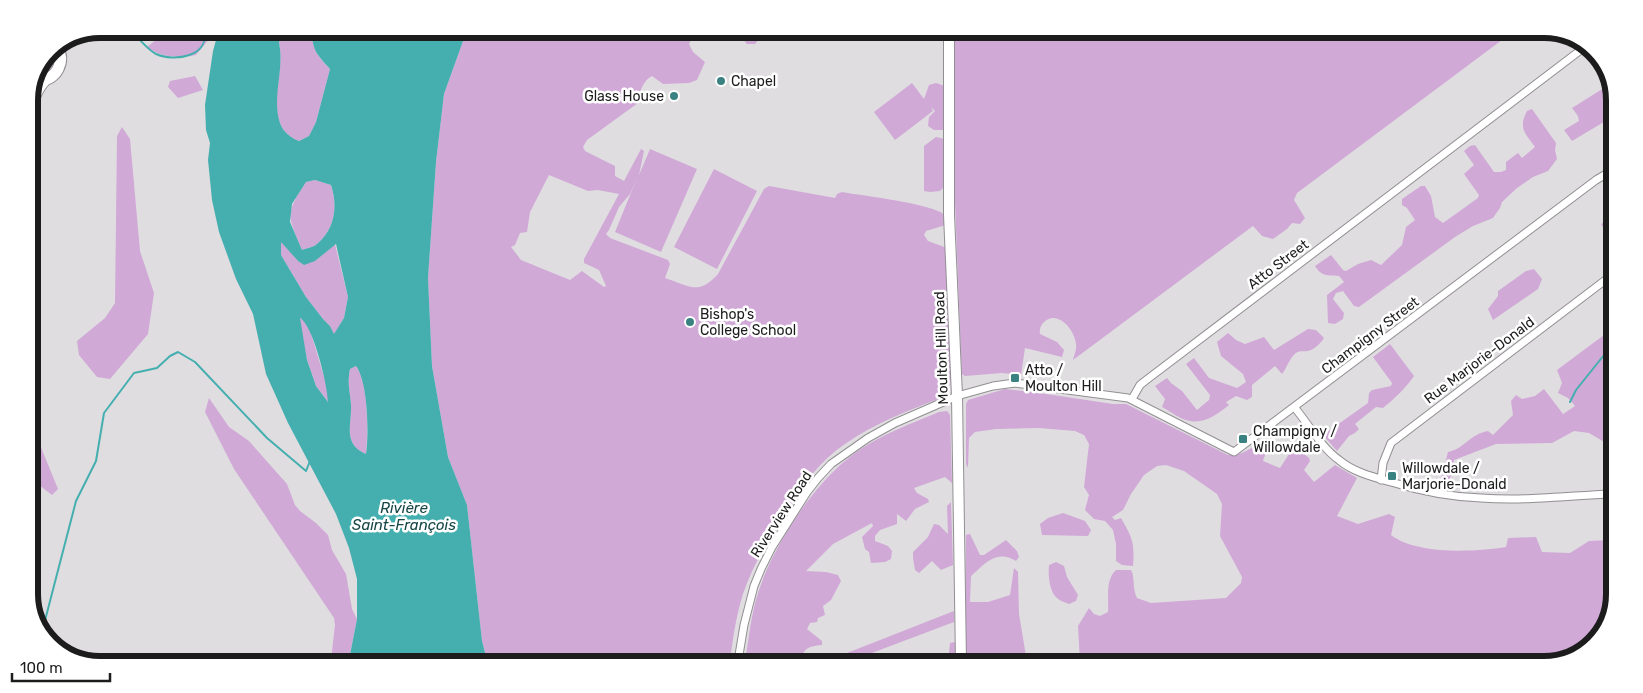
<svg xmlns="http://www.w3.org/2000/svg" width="1643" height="693" font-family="Rubik,sans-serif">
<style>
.green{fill:#d0a9d7;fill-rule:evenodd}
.water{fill:#45afaf;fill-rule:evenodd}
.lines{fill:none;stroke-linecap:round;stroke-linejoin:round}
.stream{stroke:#45afaf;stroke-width:2}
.street-casing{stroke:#928f93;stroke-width:9}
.secondary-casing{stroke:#928f93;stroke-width:12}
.primary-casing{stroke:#928f93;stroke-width:13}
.street{stroke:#fff;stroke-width:7}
.secondary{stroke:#fff;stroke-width:10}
.primary{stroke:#fff;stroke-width:11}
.poi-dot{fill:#3a8282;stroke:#fff;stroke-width:2}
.labels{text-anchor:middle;stroke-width:5;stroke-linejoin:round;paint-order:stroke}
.poi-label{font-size:14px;fill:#1d1c1d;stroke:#fff;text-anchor:start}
.street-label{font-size:14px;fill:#1d1c1d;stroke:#fff}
.water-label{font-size:15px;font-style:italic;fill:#164646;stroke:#fff}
.rim{fill:none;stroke:#1d1c1d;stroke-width:6}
</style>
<rect width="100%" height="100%" fill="#e0dde1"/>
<path class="green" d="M279,29L312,30C312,50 317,55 330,69L316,122L309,136L299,141C291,138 283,132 280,123C271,100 283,72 280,49C279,41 278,37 279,29Z
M467,30L705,31C696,32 693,36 689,44L693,52L705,62L697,80L689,83L663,84L652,76C643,80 639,93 638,103L587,140L583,147L585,151L615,166V176L624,181L641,149L644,151L639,175L650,149L697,169L661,252L615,232L637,178L630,194L619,207L609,230L606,234L610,238L668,260L670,264L665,278C690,286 698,296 718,274L764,189L769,186L835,198L837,194L842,192C863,196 931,203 945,215L946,225L926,231L924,235L928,241L947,248L951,380L946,393L941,398C907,411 875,423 845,444C815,464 796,495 777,526C764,547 751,570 743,594C736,616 733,638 730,661L487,660L482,641L467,505L448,457L432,366L428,278L436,162L444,94ZM549,175L588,191L598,190L619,194L584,259V263L599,270L606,286L604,287L582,271L570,280L521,260L511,247L515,245L520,233L527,232L530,212Z
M743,31H758C761,36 759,40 755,44H747L742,38Z
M177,32H205L210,38L196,55C179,58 161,58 147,47L157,39Z
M953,32L1510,34L1297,193L1294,200L1305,218L1300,224L1292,223L1287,229L1273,239L1262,236L1253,226L1073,360C1074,355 1077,349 1076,344C1075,334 1067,322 1058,319C1048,315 1038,325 1040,334L1057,342L1064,350L1062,357L1025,348L1021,375L1002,373L965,376L962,374L961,355L955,202Z
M50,49H52C58,62 51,73 38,74Z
M195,76L203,90L178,98L168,87L170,81Z
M912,83L924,99L929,85L936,83L945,86V130H934L928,126L929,117L935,111L931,107L933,111L895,140L874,112Z
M1607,86L1612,88L1614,94V116L1572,141L1564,130L1579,121L1578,116L1572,108Z
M1532,109L1556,143L1555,150L1557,159L1548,171L1533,177L1517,188L1502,202L1500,208L1493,218L1473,226L1455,237L1359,307L1354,306L1343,291L1336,293L1333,299L1344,313L1343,319L1335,324L1328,323L1327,295L1344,282L1339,276C1327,275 1322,277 1315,266L1331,255L1343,270L1346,271L1358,264L1371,260L1381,265L1402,245L1406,227L1415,220L1407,208L1402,205V199L1421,186H1425L1431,196L1435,217L1443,223L1478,198L1479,195L1464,174L1474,165L1464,151L1470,146L1475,145L1494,172H1501L1506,170V162L1518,153L1522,158L1535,147C1525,133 1518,128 1527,111Z
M122,127L130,139L140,251L154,293L148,334L110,379L97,377L79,355L77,341L105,318L115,303L117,136Z
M936,137L945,139L944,187L940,191L930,192L924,191V146Z
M714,169L757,191L717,269L674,247Z
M315,180L331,185C338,206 335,229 317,244C314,247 307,248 302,250C287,215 285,214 306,182Z
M1613,207V230L1605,229L1601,225Z
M281,241L298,261H315L335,244L348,297L344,318L334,335L330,326L323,319L306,297L281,255Z
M1534,269L1542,279L1538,289L1493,320L1488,309L1498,296V291L1526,271Z
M299,318L304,320L309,327L326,383L329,403L316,386L307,360Z
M1308,329L1316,330L1324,338C1321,343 1314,350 1308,351C1303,352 1301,350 1296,353C1290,357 1287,368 1282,374L1275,366L1252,385V397L1247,400L1236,396L1226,402L1229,405C1219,413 1205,424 1190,421C1181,420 1170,411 1162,407L1165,399L1155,386L1167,378L1171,383L1182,391L1197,410L1209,400L1210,395L1186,364L1194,358L1209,378L1237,388L1246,382L1243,374L1221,356L1217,342L1228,333L1236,340L1245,344L1264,337L1274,350Z
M1612,329L1611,446L1589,433L1574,431L1552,443L1496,444L1454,460L1448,489L1444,490L1439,488L1448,452C1464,449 1470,434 1488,431L1493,435L1513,415L1511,401L1516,395L1522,399L1535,396L1544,389L1563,414L1575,406L1568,398L1558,393L1562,383L1557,370Z
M1390,344L1414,376C1406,388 1394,399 1383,408L1376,407L1355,424L1359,429L1355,433L1349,436L1337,451L1323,435L1368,403L1369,393L1372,390L1391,386L1392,383L1373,357Z
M356,366C369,384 368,432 366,454C342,444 352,424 351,405C350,390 347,385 350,369Z
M1005,389L1033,392L1113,404H1126L1228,455C1242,456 1252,448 1263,440L1268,446L1263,461L1280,468L1291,451L1298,449L1309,458L1310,461L1304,470L1314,482L1335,465L1357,478L1337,516L1358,524L1389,514L1395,517L1391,535C1417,555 1475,552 1506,547L1508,538L1536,537L1542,552L1570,553L1589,541L1610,540L1609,620L1583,652L1544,664L1080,662L1078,626L1089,608L1094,614L1100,616L1108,612C1109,598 1105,580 1116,570H1131C1135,576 1132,588 1137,598L1151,603L1226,598L1241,583L1242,577L1220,536L1222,504L1217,494L1184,471L1166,465L1157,466L1144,475L1131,494L1123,510L1112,517L1115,520L1121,518C1132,537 1135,543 1133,566L1122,565L1116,561V544L1113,530L1105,521L1094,519L1085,510L1089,495L1084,487L1089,444L1084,435L1075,431L1039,428L996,429L975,432L969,438L968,468L966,464V404L968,400Z
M209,398L229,427L249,441L287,484L295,505L300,511L316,523L328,535L332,550L346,574L352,609L357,619L349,660H331L335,625L334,618L234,469L205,412Z
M947,411L950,415L952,483L945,477L914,488L917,493L928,499L929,502L915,509L906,521L897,514V524L880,530L875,536V541L888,546L892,551L891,559L885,562L871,563L869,552L865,549L862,537L873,526L872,523L833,544L806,571L826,572L838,575L841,581L831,600L823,606L825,615L818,618L817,622L810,623L807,629L822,641V645C813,646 808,646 803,653L807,662L745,661C749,638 751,613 759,590C773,547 810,490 845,461C872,438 907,425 939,412Z
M29,418L58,489L52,495L39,485L32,487L29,484Z
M951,502L953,565L941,570L932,561L919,573L915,570L913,558V552L928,537L934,524L939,525L948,534L947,506Z
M1063,513L1085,521L1091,530L1088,536L1042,535L1040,524L1048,518Z
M970,534L980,555H984L1006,540L1017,551L1019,557L1016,561C996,549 985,564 971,576L970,602H988L1010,595L1014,568L1018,572L1019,614L1026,656L1015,662H965L966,535Z
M1056,562L1064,566L1067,577L1078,595L1076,601L1069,604C1065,602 1060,601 1057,598C1049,592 1048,574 1049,565Z
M954,611V622L848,662H824Z
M955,642V662H948L950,643Z"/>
<path class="water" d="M219,29H279C278,37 279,41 280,49C283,72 272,100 280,123C283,132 291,138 299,141L309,136L316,122L330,69C317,54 312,51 312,30H467L444,94L436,162L428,278L432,366L448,457L467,505L482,641L487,660H349L357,619V579L349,548L336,514L288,423L266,374L253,314L236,279L219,232L212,200L208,160L210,143L206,130L205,105L213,51ZM315,180L331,185C338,206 335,229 317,244C314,247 307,248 302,250L290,222L292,204L306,182ZM281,242L298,261L304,265L315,261L336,244L348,297L344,318L334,334L330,326L323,319L306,297L281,255ZM300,318C313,325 328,386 328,402L316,386L307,360ZM356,366C368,382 369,434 366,454C342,444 352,424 351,405C350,390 347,385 350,369Z"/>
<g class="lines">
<path class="stream" d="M130,29C137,36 146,49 156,54C174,62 211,57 204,29
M1570,402L1576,390L1612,345
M42,632L76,501L96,461L104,413L134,373L157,368L170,356L178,352L195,362L267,438L306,471L310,461"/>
<g class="street-casing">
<path id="street" d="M1132,399L1140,385L1145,381L1586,46
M1295,408C1309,425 1321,447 1339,460C1353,472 1373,477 1391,482C1420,491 1450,497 1481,498C1524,501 1567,496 1610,494
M1381,480L1383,463L1391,443L1612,275
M738,661L744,625L754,586L761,569L772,547L807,492L818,478L831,464L868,438L895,423L957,396L993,386L1015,383L1128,398L1234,452L1596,180L1613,170"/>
</g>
<g class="secondary-casing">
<path id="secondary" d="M949,32V215L957,396L961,662"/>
</g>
<g class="primary-casing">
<path id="primary" d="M39,81C57,79 66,62 57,46
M29,141C31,117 28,99 45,80"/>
</g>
<use href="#street" class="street"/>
<use href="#secondary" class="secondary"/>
<use href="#primary" class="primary"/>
</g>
<g class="poi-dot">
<circle cx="721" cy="81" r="5"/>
<circle cx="674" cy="96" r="5"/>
<circle cx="690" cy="322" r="5"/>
<rect x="1010" y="373" width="10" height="10" rx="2.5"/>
<rect x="1238" y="434" width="10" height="10" rx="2.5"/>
<rect x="1387" y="471" width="10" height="10" rx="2.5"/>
</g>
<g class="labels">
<g class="poi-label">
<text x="731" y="86">Chapel</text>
<text x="664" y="101" text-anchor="end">Glass House</text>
<text x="700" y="319">Bishop's<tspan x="700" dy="16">College School</tspan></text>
<text x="1025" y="375">Atto /<tspan x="1025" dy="16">Moulton Hill</tspan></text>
<text x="1253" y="436">Champigny /<tspan x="1253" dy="16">Willowdale</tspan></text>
<text x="1402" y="473">Willowdale /<tspan x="1402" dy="16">Marjorie-Donald</tspan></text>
</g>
<g class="street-label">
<text transform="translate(1278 264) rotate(-37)" y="5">Atto Street</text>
<text transform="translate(1370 335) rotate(-37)" y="5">Champigny Street</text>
<text transform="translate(941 348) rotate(-92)" y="5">Moulton Hill Road</text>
<text transform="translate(1479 360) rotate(-37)" y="5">Rue Marjorie-Donald</text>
<text transform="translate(781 514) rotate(-57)" y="5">Riverview Road</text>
</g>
<g class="water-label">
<text x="404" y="513">Rivière<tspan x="404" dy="17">Saint-François</tspan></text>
</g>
</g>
<path d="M0 0H1643V693H0ZM100 38H1544A62 62 0 0 1 1606 100V594A62 62 0 0 1 1544 656H100A62 62 0 0 1 38 594V100A62 62 0 0 1 100 38Z" fill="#fff" fill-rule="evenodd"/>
<path class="rim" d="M100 38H1544A62 62 0 0 1 1606 100V594A62 62 0 0 1 1544 656H100A62 62 0 0 1 38 594V100A62 62 0 0 1 100 38Z"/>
<path d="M12 673v8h98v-8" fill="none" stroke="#1d1c1d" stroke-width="2.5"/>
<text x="20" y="673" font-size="15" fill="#1d1c1d" stroke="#ffffff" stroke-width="4" paint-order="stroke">100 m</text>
</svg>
